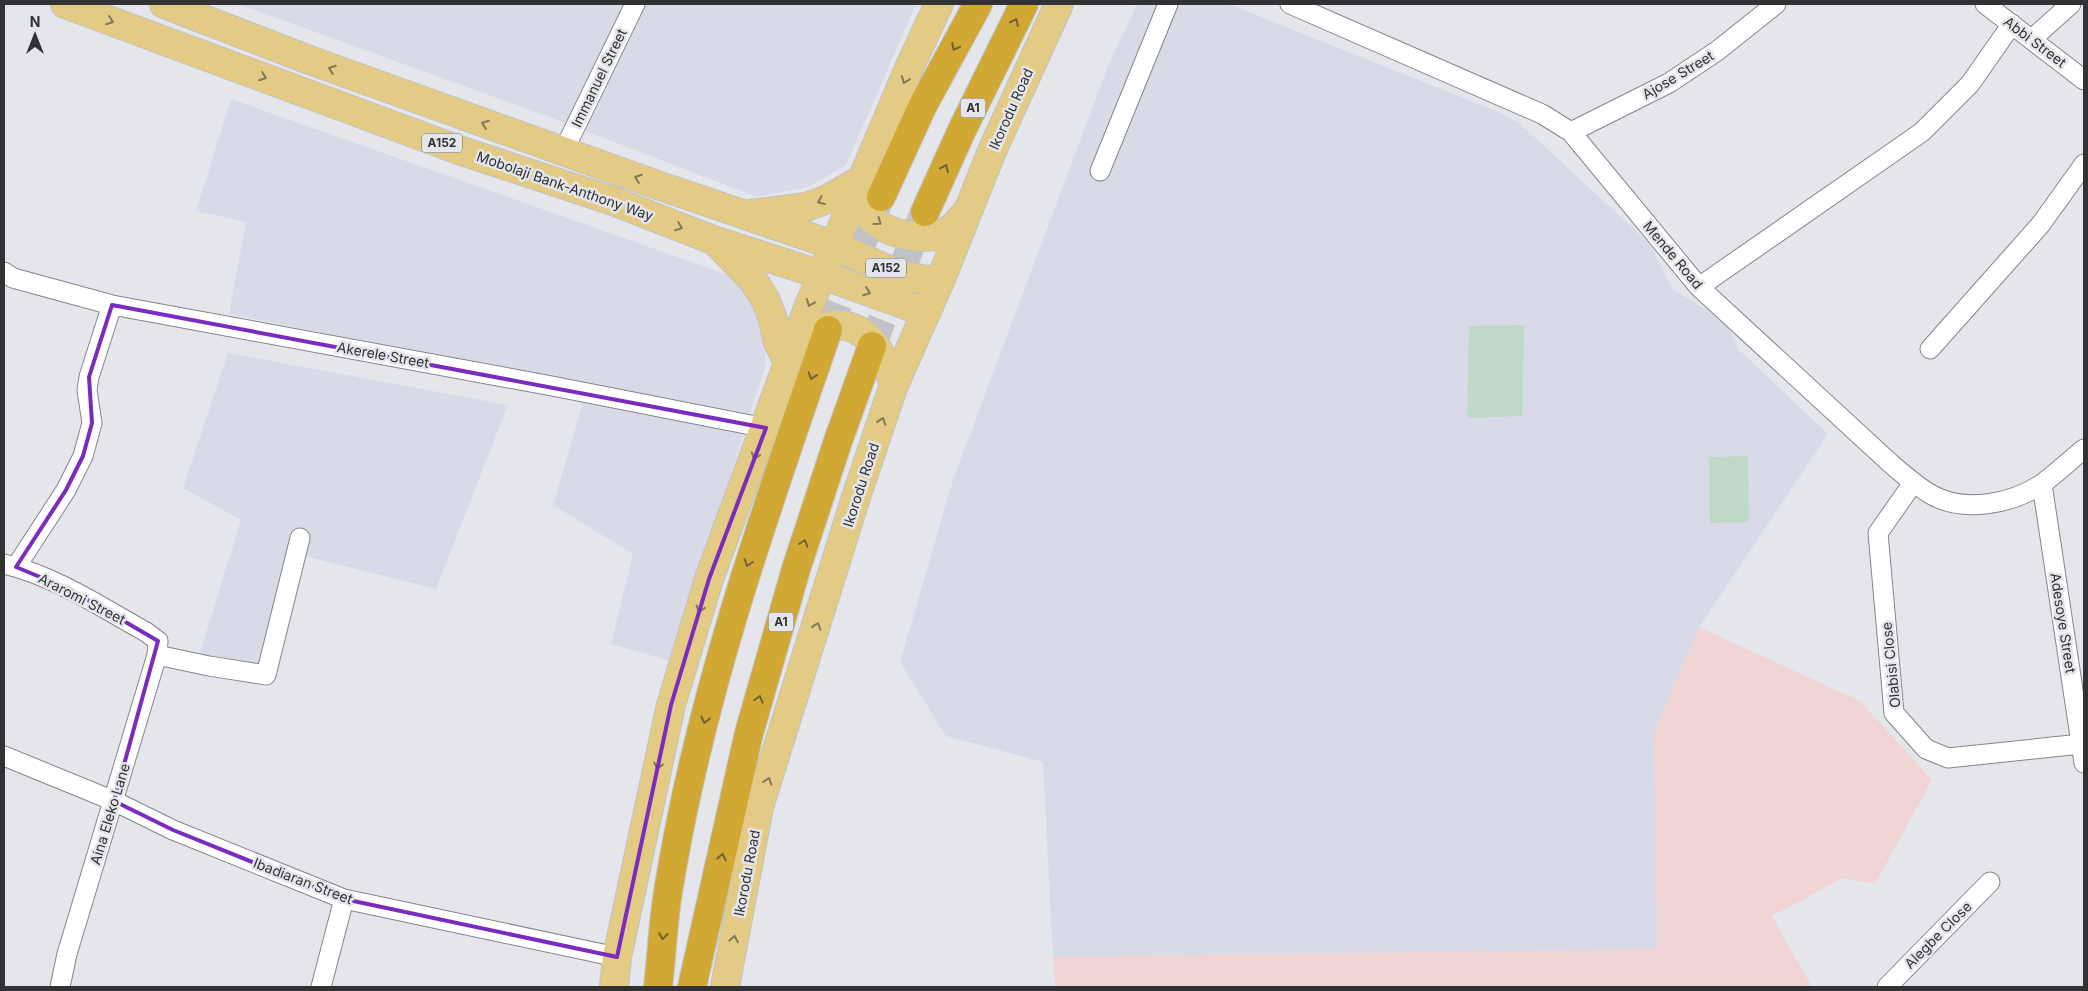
<svg xmlns="http://www.w3.org/2000/svg" width="2088" height="991" font-family="Inter,sans-serif">
<style>
.built{fill:#d8dbe7}
.education{fill:#f0d5d4}
.green{fill:#bed9c7}
.lines{fill:none;stroke-linecap:round;stroke-linejoin:round}
.highway-tunnel{stroke:#c0c2c6;stroke-width:28;stroke-dasharray:28 14;stroke-linecap:butt}
.street-casing{stroke:#85868b;stroke-width:21}
.primary-casing{stroke:#c1c2c2;stroke-width:30}
.highway-casing{stroke:#c1c2c2;stroke-width:30}
.street{stroke:#fff;stroke-width:19}
.primary{stroke:#e3cb85;stroke-width:28}
.highway{stroke:#d0a833;stroke-width:28}
.oneway{stroke:#817758}
.oneway2{stroke:#716134}
.marked{fill:none;stroke:#7b2cbf;stroke-width:4;stroke-linejoin:round}
.labels{text-anchor:middle;stroke-width:5;stroke-linejoin:round;paint-order:stroke}
.shield{fill:#e4e6eb;stroke:#67686b;stroke-width:1}
.shield-label{font-size:12px;font-weight:bold;fill:#313234}
.street-label{font-size:14px;fill:#313234;stroke:#e4e6eb}
</style>
<rect width="100%" height="100%" fill="#e4e6eb"/>
<path class="built" d="M238,4H916L846,165L808,187L757,197L544,115Z
M1137,4H1229L1496,111L1518,122L1649,243L1673,289L1727,323L1737,348L1828,434L1699,627L1654,734L1657,949L1053,957L1043,762L946,736L900,662L953,480L1108,66Z
M231,99L731,276L748,294L766,334L765,367L671,661L611,644L633,554L553,505L587,388L229,314L246,222L196,211Z
M228,353L508,405L436,589L300,555L266,675L198,659L241,520L183,488Z"/>
<path class="education" d="M1699,627L1860,701L1932,780L1875,884L1843,878L1772,916L1812,987H1055L1053,957L1657,949L1654,734Z"/>
<path class="green" d="M1524,325L1522,416L1467,418L1469,326Z
M1748,456L1749,522L1710,523L1709,457Z"/>
<g class="lines">
<path class="highway-tunnel" d="M828,330L880,198
M872,346L923,215"/>
<g class="street-casing">
<path id="street" d="M1290,4L1542,114L1571,132L1699,287L1889,462C1903,474 1916,486 1932,495C1964,513 2013,504 2043,483C2057,473 2070,460 2084,449
M1985,4L2084,80
M2032,39L2071,4
M1571,132L1669,83L1717,51L1776,4
M563,152L635,4
M1100,171L1168,4
M4,272L13,278L112,305L552,386L766,428
M1699,287L1922,132L1970,84L2012,24
M1930,349L2041,224L2084,164
M1913,483L1878,533L1894,713L1926,749L1948,758L2081,744
M2042,484L2084,763
M4,564C55,576 101,607 146,632L158,641L157,655L67,954L60,987
M16,567L66,490L83,456L92,423L87,390L89,377L112,305
M157,655L209,666L266,675L300,538
M4,756L114,801L173,830L344,899L617,957
M321,987L344,899
M1887,987L1990,882"/>
</g>
<g class="primary-casing">
<path id="primary" d="M65,4L459,150L613,201L713,240L822,275L925,312
M164,4L312,61L660,186L833,245L900,275L927,280L941,279
M864,178C864,190 863,206 870,216C883,234 922,241 942,234C952,230 958,222 965,214
M751,214L806,207L828,199L864,178
M718,244L754,281L766,301L773,319L777,340L787,360C795,350 802,337 812,330C818,326 827,326 834,325C869,323 885,357 894,385
M614,987L617,957L671,705L709,579L808,308L909,68L939,4
M725,987L759,807L856,497L894,385L941,279L992,151L1059,4"/>
</g>
<g class="highway-casing">
<path id="highway" d="M881,197L923,105L978,4
M925,212L962,130L1024,4
M658,987C662,954 663,919 669,886C700,695 765,512 828,330
M692,987L749,733L796,569L838,441L872,346"/>
</g>
<use href="#street" class="street"/>
<use href="#primary" class="primary"/>
<use href="#highway" class="highway"/>
</g>
<defs><path id="oneway-chevron" d="M-2-3.5L2.5 0L-2 3.5" fill="none" stroke-width="1.6" stroke-linecap="round" stroke-linejoin="round" transform="scale(1.25)"/></defs>
<g class="oneway">
<use href="#oneway-chevron" transform="translate(110 21) rotate(20)"/>
<use href="#oneway-chevron" transform="translate(332 69) rotate(-160)"/>
<use href="#oneway-chevron" transform="translate(263 77) rotate(20)"/>
<use href="#oneway-chevron" transform="translate(905 80) rotate(111)"/>
<use href="#oneway-chevron" transform="translate(485 124) rotate(-160)"/>
<use href="#oneway-chevron" transform="translate(638 178) rotate(-160)"/>
<use href="#oneway-chevron" transform="translate(821 201) rotate(158)"/>
<use href="#oneway-chevron" transform="translate(878 222) rotate(36)"/>
<use href="#oneway-chevron" transform="translate(679 227) rotate(21)"/>
<use href="#oneway-chevron" transform="translate(867 292) rotate(19)"/>
<use href="#oneway-chevron" transform="translate(810 303) rotate(112)"/>
<use href="#oneway-chevron" transform="translate(882 421) rotate(-71)"/>
<use href="#oneway-chevron" transform="translate(755 456) rotate(110)"/>
<use href="#oneway-chevron" transform="translate(700 609) rotate(107)"/>
<use href="#oneway-chevron" transform="translate(817 626) rotate(-73)"/>
<use href="#oneway-chevron" transform="translate(658 766) rotate(102)"/>
<use href="#oneway-chevron" transform="translate(768 781) rotate(-72)"/>
<use href="#oneway-chevron" transform="translate(734 939) rotate(-80)"/>
</g>
<g class="oneway2">
<use href="#oneway-chevron" transform="translate(1015 22) rotate(-65)"/>
<use href="#oneway-chevron" transform="translate(955 47) rotate(118)"/>
<use href="#oneway-chevron" transform="translate(945 168) rotate(-65)"/>
<use href="#oneway-chevron" transform="translate(812 376) rotate(109)"/>
<use href="#oneway-chevron" transform="translate(804 543) rotate(-72)"/>
<use href="#oneway-chevron" transform="translate(748 563) rotate(108)"/>
<use href="#oneway-chevron" transform="translate(759 699) rotate(-74)"/>
<use href="#oneway-chevron" transform="translate(705 720) rotate(104)"/>
<use href="#oneway-chevron" transform="translate(722 857) rotate(-78)"/>
<use href="#oneway-chevron" transform="translate(663 936) rotate(96)"/>
</g>
<path class="marked" d="M112,305L766,428L709,579L671,705L617,957L344,899L173,830L114,801L158,641L69,589L16,567L66,490L83,456L92,423L89,377Z"/>
<g class="labels">
<g class="shield">
<rect x="960.5" y="98.5" width="25" height="19" rx="4"/>
<rect x="422" y="133.5" width="40" height="19" rx="4"/>
<rect x="866" y="258.5" width="40" height="19" rx="4"/>
<rect x="768.5" y="612.5" width="25" height="19" rx="4"/>
</g>
<g class="shield-label">
<text x="973" y="112">A1</text>
<text x="442" y="147">A152</text>
<text x="886" y="272">A152</text>
<text x="781" y="626">A1</text>
</g>
<g class="street-label">
<text transform="translate(2035 42) rotate(37)" y="5">Abbi Street</text>
<text transform="translate(1678 75) rotate(-31)" y="5">Ajose Street</text>
<text transform="translate(599 78) rotate(-64)" y="5">Immanuel Street</text>
<text transform="translate(1011 109) rotate(-66)" y="5">Ikorodu Road</text>
<text transform="translate(565 186) rotate(19)" y="5">Mobolaji Bank-Anthony Way</text>
<text transform="translate(1673 255) rotate(50)" y="5">Mende Road</text>
<text transform="translate(383 355) rotate(10)" y="5">Akerele Street</text>
<text transform="translate(861 485) rotate(-72)" y="5">Ikorodu Road</text>
<text transform="translate(82 599) rotate(27)" y="5">Araromi Street</text>
<text transform="translate(2063 623) rotate(81)" y="5">Adesoye Street</text>
<text transform="translate(1891 665) rotate(-96)" y="5">Olabisi Close</text>
<text transform="translate(110 814) rotate(-73)" y="5">Aina Eleko Lane</text>
<text transform="translate(747 873) rotate(-79)" y="5">Ikorodu Road</text>
<text transform="translate(303 881) rotate(21)" y="5">Ibadiaran Street</text>
<text transform="translate(1938 935) rotate(-45)" y="5">Alegbe Close</text>
</g>
</g>
<rect width="2088" height="991" fill="none" stroke="#313234" stroke-width="10"/>
<g transform="translate(35 35)" stroke="#e4e6eb" stroke-width="4" paint-order="stroke">
<path d="M0-4L9 19L0 12L-9 19Z" fill="#313234"/>
<text y="-8" font-size="14" font-weight="bold" text-anchor="middle" fill="#313234">N</text>
</g>
</svg>
